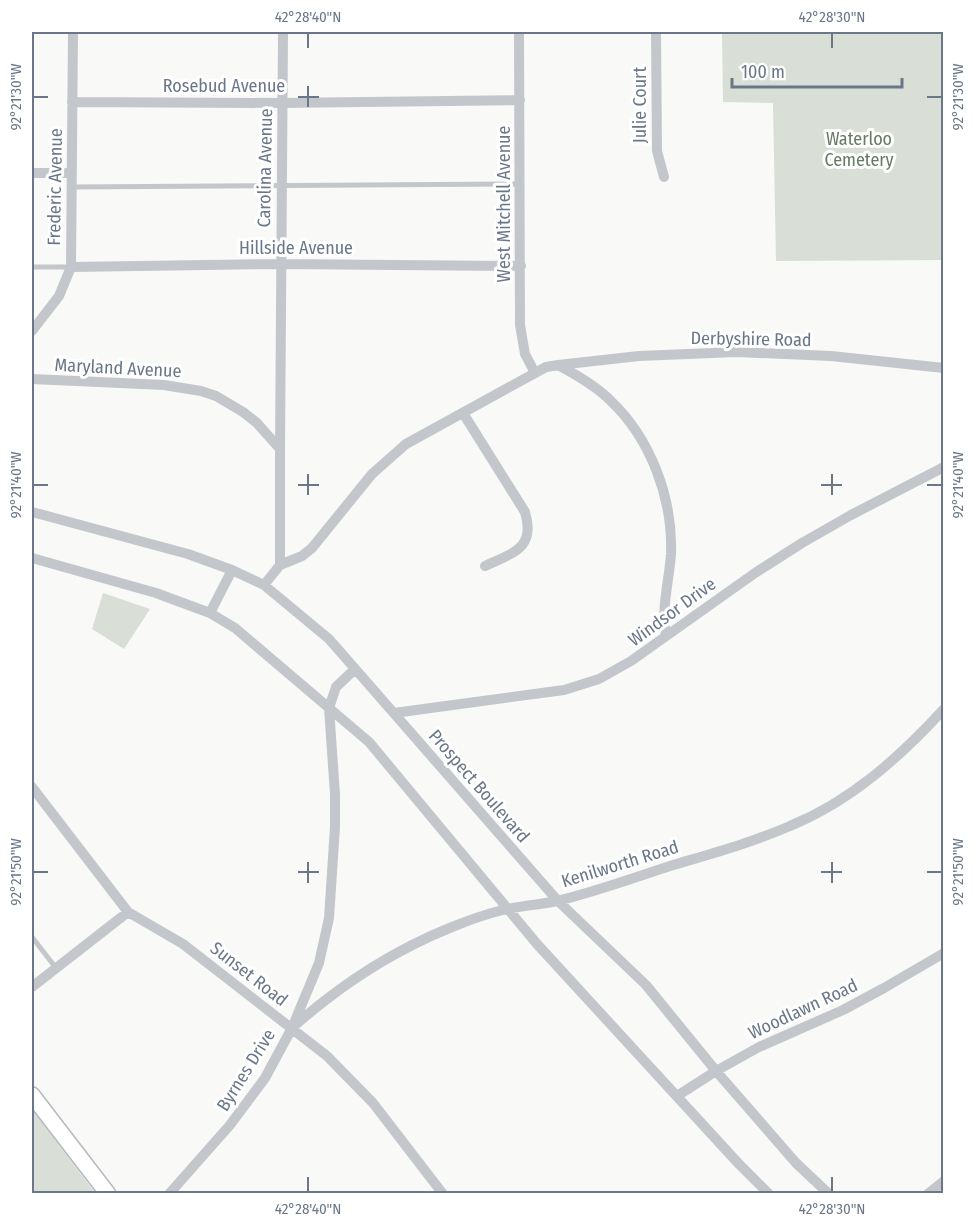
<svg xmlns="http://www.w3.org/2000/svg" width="975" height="1225" font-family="'Fira Sans Condensed',sans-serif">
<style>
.green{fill:#d9ded6}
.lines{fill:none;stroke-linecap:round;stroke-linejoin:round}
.secondary-casing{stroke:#b5babf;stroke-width:18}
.service{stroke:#c3c6cb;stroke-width:5}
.minor{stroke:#c3c6cb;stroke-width:10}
.secondary{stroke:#fff;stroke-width:15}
.ticks{fill:none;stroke:#697788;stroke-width:2}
.labels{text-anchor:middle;stroke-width:6;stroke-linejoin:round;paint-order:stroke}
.street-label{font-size:18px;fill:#697788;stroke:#fff}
.park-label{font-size:18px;fill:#667a64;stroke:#fff}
.neatline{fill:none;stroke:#697788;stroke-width:2}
.ticks-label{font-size:15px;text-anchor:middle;fill:#697788}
</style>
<rect width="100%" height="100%" fill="#f9f9f7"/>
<path class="green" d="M722,32H943V260L776,261L773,103L723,102Z
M103,593L150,609L124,649L92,629Z
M32,1109L95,1193H32Z"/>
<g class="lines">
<g class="secondary-casing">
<path id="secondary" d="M32,1095L108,1194"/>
</g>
<path class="service" d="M72,187L519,184
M32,267H71
M32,937L56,968"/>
<path class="minor" d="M519,32L520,325L525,354L535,373
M656,32L657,151L664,177
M72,102L282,103L520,100
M32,173H70
M71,267L280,264L521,266
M32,331L59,296L71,267L73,32
M558,365C577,375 596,386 611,401C651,439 673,499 671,554C669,582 661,607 666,636
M32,379L164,385L201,391L216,396L243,412L257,423L280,449V565
M463,413L525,512C536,549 512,553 485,566
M280,449L283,32
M32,512L188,554L232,570L264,585L329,639L558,901L646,985L716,1071L796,1163L829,1194
M32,558L156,593L210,613L235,628L369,742L537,944L738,1163L769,1194
M264,585L280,565L302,556L312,548L372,474L406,444L546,367L558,365L639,356L736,352L831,356L944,368
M210,613L232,570
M394,713L564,690L599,679L631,661L755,573L802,543L851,515L944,467
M32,787L128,912L183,944L327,1056L373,1103L443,1194
M32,987L128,912
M292,1028C340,985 392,951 452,927C467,921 483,915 499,911C518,906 538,905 557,901C595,892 633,878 670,866C710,854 751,843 790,826C851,801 900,757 944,709
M677,1096L716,1071L759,1047L843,1010L884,988L944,953
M169,1194L230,1125L265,1078L292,1028L319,963L329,918L335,827V794L329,708L336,687L355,669
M928,1194L944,1181"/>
<use href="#secondary" class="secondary"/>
</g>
<path class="ticks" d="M308,33V48M832,33V48M308,86V107M33,97H48M298,97H319M927,97H942M308,474V495M832,474V495M33,485H48M298,485H319M821,485H842M927,485H942M308,862V883M832,862V883M33,872H48M298,872H319M821,872H842M927,872H942M308,1177V1192M832,1177V1192"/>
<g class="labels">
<g class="street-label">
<text x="224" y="92">Rosebud Avenue</text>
<text transform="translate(640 105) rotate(-90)" y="6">Julie Court</text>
<text transform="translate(265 168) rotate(-89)" y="6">Carolina Avenue</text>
<text transform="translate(55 187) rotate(-89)" y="6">Frederic Avenue</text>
<text transform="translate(504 204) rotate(-90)" y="6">West Mitchell Avenue</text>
<text x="296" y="254">Hillside Avenue</text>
<text transform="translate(751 339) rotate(1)" y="6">Derbyshire Road</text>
<text transform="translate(118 368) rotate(3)" y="6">Maryland Avenue</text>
<text transform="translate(672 612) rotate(-36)" y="6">Windsor Drive</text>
<text transform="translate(479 786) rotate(49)" y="6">Prospect Boulevard</text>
<text transform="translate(620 864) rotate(-17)" y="6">Kenilworth Road</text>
<text transform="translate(249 974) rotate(38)" y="6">Sunset Road</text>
<text transform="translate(803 1009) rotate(-25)" y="6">Woodlawn Road</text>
<text transform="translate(246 1070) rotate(-58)" y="6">Byrnes Drive</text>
</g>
<g class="park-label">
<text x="859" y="145">Waterloo<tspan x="859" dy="21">Cemetery</tspan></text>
</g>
</g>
<rect width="975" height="1225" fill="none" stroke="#ffffff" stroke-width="66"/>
<path d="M732 78v9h170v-9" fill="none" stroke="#697788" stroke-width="3"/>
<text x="741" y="78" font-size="18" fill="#697788" stroke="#ffffff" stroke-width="4.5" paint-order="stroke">100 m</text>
<rect x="33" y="33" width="909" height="1159" class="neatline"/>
<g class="ticks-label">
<text x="308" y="22">42°28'40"N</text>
<text x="832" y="22">42°28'30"N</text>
<text transform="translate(958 97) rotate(-90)" y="5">92°21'30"W</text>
<text transform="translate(16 97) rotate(-90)" y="5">92°21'30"W</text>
<text transform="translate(958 485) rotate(-90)" y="5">92°21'40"W</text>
<text transform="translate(16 485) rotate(-90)" y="5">92°21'40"W</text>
<text transform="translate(958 872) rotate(-90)" y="5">92°21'50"W</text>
<text transform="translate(16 872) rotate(-90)" y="5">92°21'50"W</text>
<text x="308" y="1214">42°28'40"N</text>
<text x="832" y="1214">42°28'30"N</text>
</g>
</svg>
